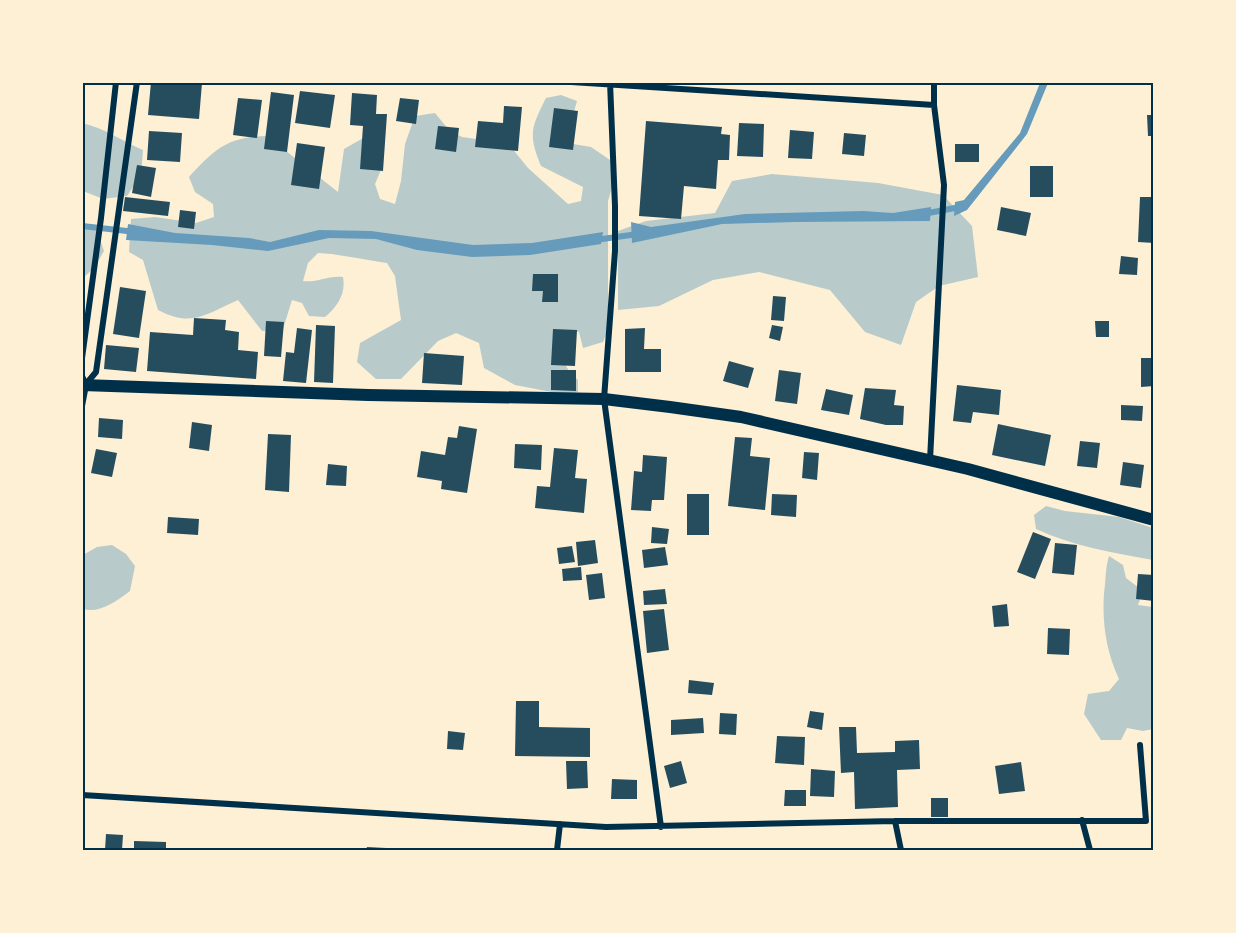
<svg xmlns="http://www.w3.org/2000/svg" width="1236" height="933" font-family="'Noto Sans',sans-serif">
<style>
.green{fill:#b9caca}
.water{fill:#669bbc}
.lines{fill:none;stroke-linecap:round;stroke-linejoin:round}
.stream{stroke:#669bbc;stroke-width:6}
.building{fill:#264d5e}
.minor{stroke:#003049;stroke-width:6}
.secondary{stroke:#003049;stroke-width:12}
.neatline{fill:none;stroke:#003049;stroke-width:2}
</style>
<rect width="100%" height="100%" fill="#fdf0d5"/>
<path class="green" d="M561,95L577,101L571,122L573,144L591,147L613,162L614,181L608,201V330L603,342L583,348L579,332L568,330C560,354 559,362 578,380V392L567,395L515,385L484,368L479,343L456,333L438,341L401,379H376L357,362L360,343L401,320L395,276L387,263C363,260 341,254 318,253L308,263L303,281C317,283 328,275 343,277C346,293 338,306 325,317L309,316L302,303L292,300L283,329L262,331L238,300C206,314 192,328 158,310L143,260L129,252L131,219L155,217L196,223L214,217L213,204L195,192L189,177C215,149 227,137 267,136L338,192L344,149L365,137L379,146L383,165L375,184L380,199L395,204L401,181L405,144L415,116L435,113L449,130L462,137L491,141L511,147L528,168L568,204L581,201L583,187L541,166C528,134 531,128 546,98Z
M82,123C104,128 122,141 143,150L141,175L127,196L103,199L83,191Z
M772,174L878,183L943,195L972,226L978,277L939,286L916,302L901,345L865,332L830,290L759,272L713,280L659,306L618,310V231L646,221L715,213L732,181Z
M83,222L97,231L104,251L94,268L83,278Z
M1046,506L1065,511L1119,517L1153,528V560C1113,553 1073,546 1036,529L1034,515Z
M112,545L126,554L135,566L130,591C117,601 99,614 83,609V555L97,547Z
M1109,556L1123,565L1126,578L1143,591L1138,605L1153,607V729L1143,731L1127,728L1121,740H1101L1084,714L1088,694L1109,691L1119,679C1106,651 1102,623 1104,593C1106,580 1105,569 1109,556Z"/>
<path class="water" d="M1040,83H1048L1027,134L967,210L954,216L955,202L964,200L1020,133Z
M931,207L930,221L795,222L722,224L632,243L631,222L651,227L745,214L863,211L893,213Z
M128,224L175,233L249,238L270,242L319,230L371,231L473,245L532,243L603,232L601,244L530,255L472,257L417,250L376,239L329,238L268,251L212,245L126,240Z"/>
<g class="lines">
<path class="stream" d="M923,214L960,207
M82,226L136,232
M595,240L638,234"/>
</g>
<path class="building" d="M151,82L202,83L199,119L148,115Z
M300,91L335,95L330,128L295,123Z
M271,92L294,95L287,152L264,149Z
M352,93L377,95L376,114H387L383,171L360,169L363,126L350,125Z
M238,98L262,100L257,138L233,135Z
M400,98L419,100L416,124L396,121Z
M504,106L522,107L518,151L475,147L478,121L503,123Z
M554,108L578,111L573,150L549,147Z
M1147,115H1154V136H1148Z
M646,121L722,127L721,134L730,135L729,160H718L716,189L684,186L681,219L639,216Z
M739,123L764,124L763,157L737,156Z
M438,126L459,128L456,152L435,149Z
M790,130L814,132L812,159L788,158Z
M149,131L182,133L180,162L147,160Z
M844,133L866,135L864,156L842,154Z
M297,143L325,147L319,189L291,185Z
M955,144H979V162H955Z
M137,165L156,168L151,197L132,193Z
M1030,166H1053V197H1030Z
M125,197L170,202L168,216L123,211Z
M1140,197H1154V243L1138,242Z
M1001,207L1031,213L1026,236L997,230Z
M180,210L196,212L194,229L178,227Z
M1121,256L1138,258L1137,275L1119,274Z
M533,274H558V302H542L543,291H532Z
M120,287L146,291L139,338L113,334Z
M773,296L786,297L784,321L771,320Z
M194,318L226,320L225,330L239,332L238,350L258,352L256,379L147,371L150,332L193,335Z
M266,321L284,322L281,357L264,356Z
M1095,321H1109V337H1096Z
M316,325L335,326L333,383L314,382Z
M772,325L783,327L780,341L769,338Z
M297,328L312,330L306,383L283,381L286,352L294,353Z
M645,328L644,349H661V372H625V329Z
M553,329L577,330L575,366L551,365Z
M106,345L139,348L136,372L104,369Z
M424,353L464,356L462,385L422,383Z
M1141,358H1154V386L1141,387Z
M729,361L754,368L748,388L723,381Z
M551,370H576V391L551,390Z
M779,370L801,373L797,404L775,401Z
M957,385L1001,390L999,415L973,412L971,423L953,421Z
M865,388L896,390L894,405L904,406L903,425H886L860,419Z
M826,389L853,395L849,415L821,410Z
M1121,405L1143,406L1142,421L1121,420Z
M99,418L123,420L122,439L98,437Z
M192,422L212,425L209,451L189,448Z
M998,424L1051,435L1045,466L992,455Z
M459,426L477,429L467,493L441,489L442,481L417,477L421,451L445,455L448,437L457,438Z
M268,434L291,435L289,492L265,490Z
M735,437L752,438L750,456L770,458L765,510L728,506Z
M1080,441L1100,443L1097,468L1077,466Z
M515,444L542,445L541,470L514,468Z
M554,448L578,450L575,478L587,479L584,513L535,508L537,486L550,487Z
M96,449L117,453L112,477L91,473Z
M804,452L819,453L817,480L802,478Z
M643,455L667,457L664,500H652L651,511L631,510L634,471L642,472Z
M1123,462L1144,465L1141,488L1120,485Z
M328,464L347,466L346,486L326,485Z
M687,494H709V535H687Z
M772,494L797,495L796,517L771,515Z
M168,517L199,519L198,535L167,533Z
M652,527L669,529L667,544L651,543Z
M1033,532L1051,539L1035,579L1017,572Z
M595,540L598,563L578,566L576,542Z
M1055,543L1077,545L1074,575L1052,573Z
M572,546L575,562L559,564L557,548Z
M665,547L668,565L644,568L642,550Z
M581,567L582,580L563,581L562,569Z
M602,573L605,598L589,600L586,575Z
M1138,574L1154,575V601L1136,599Z
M665,589L667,604L644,605L643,591Z
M1007,604L1009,626L994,627L992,606Z
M664,609L669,650L647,653L643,611Z
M1048,628L1070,629L1069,655L1047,654Z
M689,680L714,683L712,695L688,693Z
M516,701H539V727L590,728V757L515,756Z
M810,711L824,713L822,730L807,727Z
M720,713L737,714L736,735L719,734Z
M703,718L704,733L671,735V720Z
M839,727H856L857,753L895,752V741L919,740L920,769L897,770L898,807L855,809L854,772L841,773Z
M448,731L465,733L463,750L447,749Z
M777,736L805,737L804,765L775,763Z
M566,761H587L588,788L567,789Z
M681,761L687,783L670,788L664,766Z
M1021,762L1025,791L999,794L995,766Z
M811,769L835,771L834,797L810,796Z
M612,779L637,780V799H611Z
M785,790H806V806H784Z
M931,798H948V817H931Z
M106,834L123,835L122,850H105Z
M134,841L166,842V850H134Z
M367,847L386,848V850H366Z"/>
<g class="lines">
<path class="minor" d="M571,82L934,105
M610,82L615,206V251L604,399L661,827
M82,358L101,218L116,82
M82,376L86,385L82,406
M86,384L96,372L137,82
M930,460L944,185L934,105V82
M82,795L606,827L895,821H1146L1140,745
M1082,820L1090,850
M895,821L901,850
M557,850L560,824"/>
<path class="secondary" d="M82,385L368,395L604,399L670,407L741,417L968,469L1154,520"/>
</g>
<rect width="1236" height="933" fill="none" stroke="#fdf0d5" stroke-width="168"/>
<rect x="84" y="84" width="1068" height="765" class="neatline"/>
</svg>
